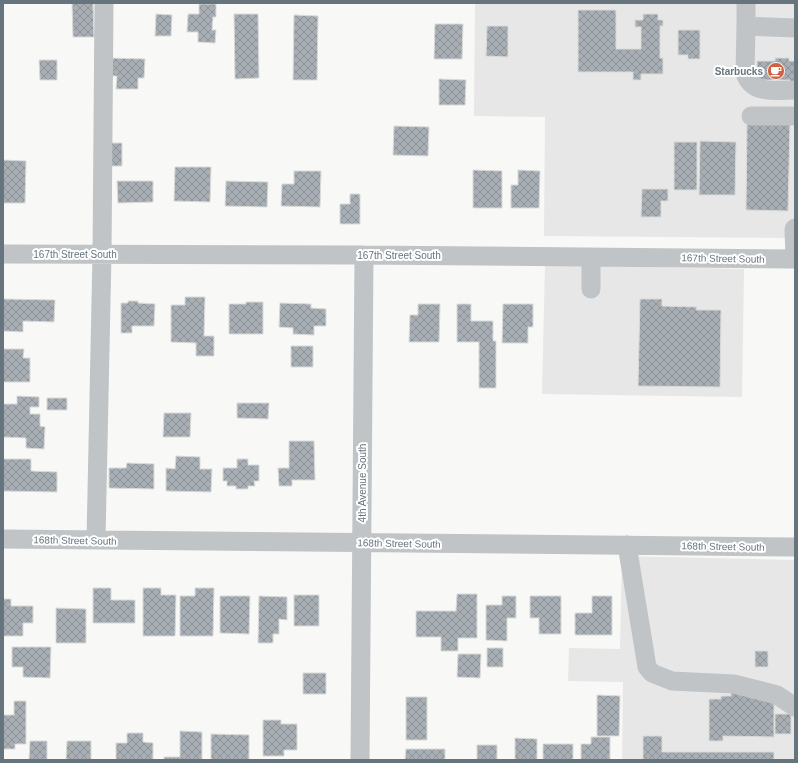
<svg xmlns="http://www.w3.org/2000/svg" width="798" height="763" font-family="Helvetica,sans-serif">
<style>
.built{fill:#e6e7e6}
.building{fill:url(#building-cross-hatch);stroke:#dadad8}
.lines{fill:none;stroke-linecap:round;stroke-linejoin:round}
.minor{stroke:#c0c4c7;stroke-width:19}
.labels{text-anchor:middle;stroke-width:4;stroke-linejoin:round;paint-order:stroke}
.poi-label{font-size:10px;font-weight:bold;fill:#66747d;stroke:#fff;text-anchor:end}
.street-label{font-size:10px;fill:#66747d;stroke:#fff}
</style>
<defs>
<pattern id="building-cross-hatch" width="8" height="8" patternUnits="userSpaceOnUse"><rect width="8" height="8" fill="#a8afb4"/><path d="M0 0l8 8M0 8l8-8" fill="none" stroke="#8d9398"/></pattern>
</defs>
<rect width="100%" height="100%" fill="#f8f8f6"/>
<path class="built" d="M475,3H795V238L544,236L545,117L474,116Z
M545,265L744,269L742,397L542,394Z
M622,556L795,560V760H622L623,682L568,681L569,648L620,649Z"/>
<path class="building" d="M72,3H93L94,37H73Z
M199,4H216V17H213L212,30H216L215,43L198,42V32H187L188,14H199Z
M578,10H616V49H641V27H635V20H643V14H658V20H663V26H660V58H663V74H641V80H633V72H578Z
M156,14L172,15L171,36H155Z
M234,14H258L259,78L235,79Z
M294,15L318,16L317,80H293Z
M435,24H463L462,59H434Z
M487,26H508V57L486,56Z
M678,30H700V59H688V55H678Z
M110,58L145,59L144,78H138V89H116L117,76H110Z
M775,58H789V61H795V84H790V80H757V61H775Z
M39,60H57V80H40Z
M439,79L466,80L465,105H439Z
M747,121L790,122L788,211L746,210Z
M394,126L429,127L428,156L393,155Z
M700,141L736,142L735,195H699Z
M674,142H697V190H674Z
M107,143H122V166H107Z
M3,160L26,161L25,203H3Z
M175,167H211L210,202L174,201Z
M473,170L502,171V208H473Z
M518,170L540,171L539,208H511V185H518Z
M294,171H321L320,207L281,206L282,184H294Z
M117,181H153V202L118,203Z
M226,181L268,182L267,207L225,206Z
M642,189H668V201H661V217H641Z
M350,194H360V224H340V204H350Z
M185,297H205L204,336H214V356H196V343L171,342V305H185Z
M3,299L55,300L54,322L23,321V332L3,331Z
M640,299H662V306L697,307L696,310H721L720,387L638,386Z
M128,301H138V303L155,304L154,326H132V333H121V303H128Z
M246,302H263V334H229V304H246Z
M280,303L311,304V308L326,309V326H314V335L293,334V328L279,327Z
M418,304H440L439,342H409L410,315H418Z
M457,304H471V321H493V341H496V388H479V342H457Z
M503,304H533V327H528V343H502Z
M291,346H313V367H291Z
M3,349H24L23,358H30V382H3Z
M17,396L39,397V407H30V414H40V426L45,427L44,449L26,448V438L3,437V404H17Z
M47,398H67V410H47Z
M237,403H269L268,419L237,418Z
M164,413H191L190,437H163Z
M289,441H314L315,480H292V486H279L278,468H289Z
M176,456L200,457V469H212L211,492L166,491V468L175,469Z
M3,459H31V471L57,472V492L3,491Z
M237,459H248V465H259V481H254L255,486H248V489H236V486H227V481H223V468H237Z
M127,463L154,464V489L109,488V468H126Z
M93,588H111V600H135V623H93Z
M143,588H161V595H176L175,636H143Z
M195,588H214L213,636H180V596H195Z
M457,594H477V638H458V651H441V637H416V611H456Z
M294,595H319V626H294Z
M220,596H250L249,634L220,633Z
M259,596L287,597V620L279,619V634H273V643H258Z
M502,596H516V618H507V641L486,640V605H502Z
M530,596H561V634H539V618H530Z
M592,596H612V635H575V613H592Z
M3,599H11V606H33V623H23V636H3Z
M56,608L86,609V643H56Z
M12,647H51L50,678L23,677V667H12Z
M487,648H503V667H487Z
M755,651H768V667H755Z
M458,654H481L480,678L457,677Z
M303,673H326V694H303Z
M731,690L774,701V737L723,736V741H709V699H721V696H731Z
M597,695L620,696L619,736H597Z
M406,697H427V740H406Z
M14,701H26V744H15V749H3V715H14Z
M775,714H791V734H775Z
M263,720H281V724H297V750H284V756H263Z
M180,731L202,732V760H164V757H180Z
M127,733H143V742L153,743V760H116V743H127Z
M211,734L249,735V760H211Z
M643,736H662V752H774V760H643Z
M591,737H610V760H581V744H591Z
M515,738L537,739V760H508H515Z
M30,741H47V760H29Z
M67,741H91V760H66Z
M543,744H573V760H543Z
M477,745H497V760H477Z
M406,749H445V760H405Z"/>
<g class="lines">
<path class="minor" d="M746,3V26L795,28
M746,26L745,73C752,95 776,90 795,90
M751,116H795
M3,254L364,255L795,259
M795,259L794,229L795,228
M591,289V257
M3,539L795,547
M96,540L102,254L104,3
M627,545L647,667L652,673L672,681L734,684L777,695L795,707
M360,760L364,255"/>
</g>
<defs>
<g id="cafe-disc" transform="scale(0.9)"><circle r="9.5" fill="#cf6040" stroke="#fff"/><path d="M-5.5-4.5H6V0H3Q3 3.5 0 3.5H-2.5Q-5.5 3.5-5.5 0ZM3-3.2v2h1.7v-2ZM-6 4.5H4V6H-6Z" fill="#fff"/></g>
</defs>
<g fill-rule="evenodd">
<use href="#cafe-disc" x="776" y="71"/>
</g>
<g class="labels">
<g class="poi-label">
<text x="763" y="75">Starbucks</text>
</g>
<g class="street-label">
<text x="75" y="258">167th Street South</text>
<text x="399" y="259">167th Street South</text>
<text transform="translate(723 258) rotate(1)" y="4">167th Street South</text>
<text transform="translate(362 483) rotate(-90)" y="4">4th Avenue South</text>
<text transform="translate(75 540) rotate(1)" y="4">168th Street South</text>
<text transform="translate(399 543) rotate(1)" y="4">168th Street South</text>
<text transform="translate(723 546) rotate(1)" y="4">168th Street South</text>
</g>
</g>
<rect width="798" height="763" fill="none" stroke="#66747d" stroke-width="8"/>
</svg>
